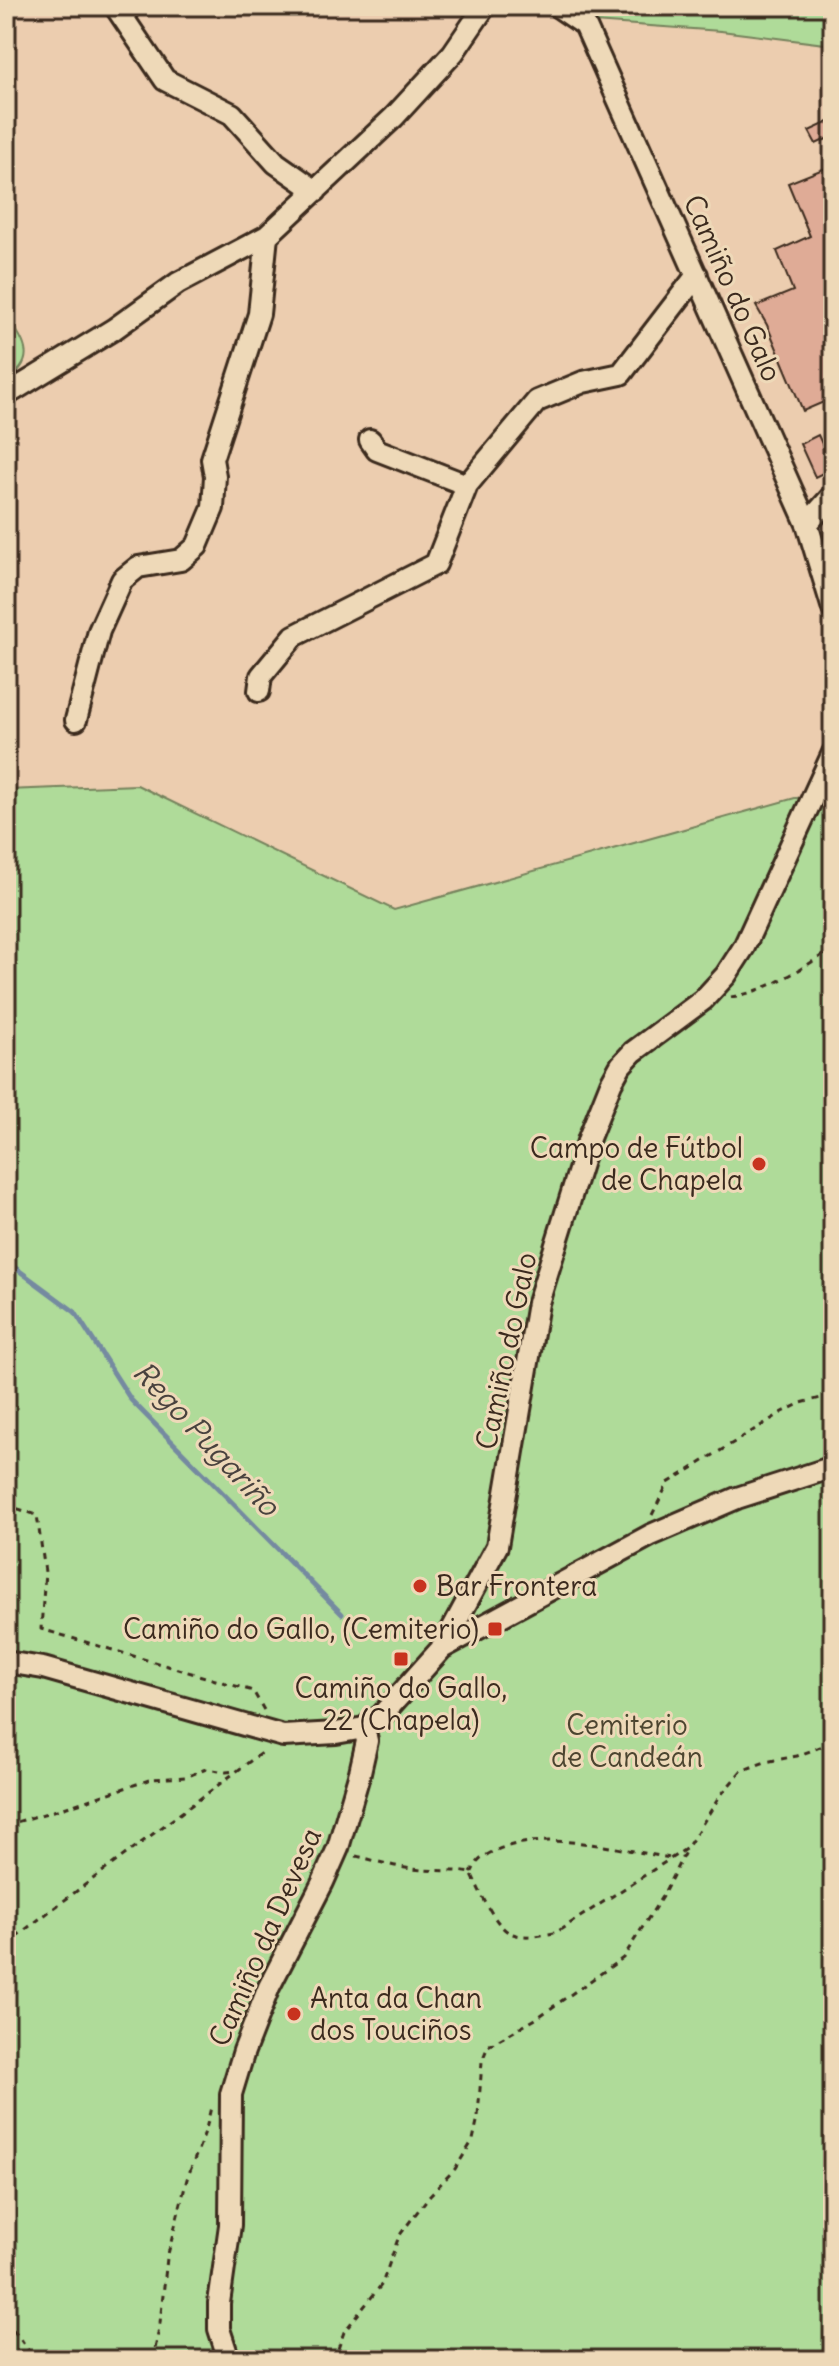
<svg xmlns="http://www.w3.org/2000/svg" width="839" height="2366" font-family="Delius,sans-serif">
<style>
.green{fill:#afdb99;stroke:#75825c;stroke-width:2}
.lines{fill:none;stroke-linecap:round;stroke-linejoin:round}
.stream{stroke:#748aa0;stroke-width:5}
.building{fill:#dfab96;stroke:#3b2a1e;stroke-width:2}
.minor-casing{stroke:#3b2a1e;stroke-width:26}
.path{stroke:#3b2a1e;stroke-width:3;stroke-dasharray:6 6;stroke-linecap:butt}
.minor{stroke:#eed9b8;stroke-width:20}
.poi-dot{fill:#c8321e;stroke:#eed9b8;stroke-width:3}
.labels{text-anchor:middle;stroke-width:6;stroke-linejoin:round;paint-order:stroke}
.street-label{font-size:28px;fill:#3b2a1e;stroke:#eed9b8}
.poi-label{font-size:28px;fill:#3b2a1e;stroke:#eed9b8;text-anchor:end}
.park-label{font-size:28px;fill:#4c4530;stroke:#eed9b8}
.water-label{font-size:30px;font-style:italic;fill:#49423e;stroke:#eed9b8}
</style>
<rect width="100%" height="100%" fill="#eccdaf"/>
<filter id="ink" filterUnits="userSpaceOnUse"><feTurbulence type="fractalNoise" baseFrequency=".0125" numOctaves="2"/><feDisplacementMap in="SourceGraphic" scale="16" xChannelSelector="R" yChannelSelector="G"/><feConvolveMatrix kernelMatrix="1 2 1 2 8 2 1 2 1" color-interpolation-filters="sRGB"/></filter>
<g filter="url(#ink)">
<path class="green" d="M595,6H833V45L721,31L594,22Z
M6,314C23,341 40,359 6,381Z
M137,785L394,910L795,798L830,797L833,791V2360H6V790Z"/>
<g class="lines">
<path class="stream" d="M6,1261L75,1312L131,1400L342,1614"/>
</g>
<path class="building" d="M833,120V136L816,144L809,131Z
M833,165V356L828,358L833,369V398L803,411L767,325L756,306L793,291L777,251L810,236L788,183Z
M818,435L833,468L815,477L800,444Z"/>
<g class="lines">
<g class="minor-casing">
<path id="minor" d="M115,6L165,80L232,114L276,163L316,191
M557,6L585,25L807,524L833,609
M6,395L114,329L178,283L267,236L394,117L453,53L485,6
M370,440L377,450L467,485
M807,524L833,495
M259,691L261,676L294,636L436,564L467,485L537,401L583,382L621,374L697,275
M76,720L99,631L122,580L138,567L181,560L197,546L213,508L215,476L212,459L259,314L267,236
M442,1648L497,1546L538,1303L589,1138L611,1083L621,1065L633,1052L703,1000L726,975L744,947L833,753
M6,1662L43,1668L283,1736L336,1733L364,1728L382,1715L442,1648L651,1535L737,1498L833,1467
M229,2360L219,2329V2303L230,2225L231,2094L244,2051L269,1987L323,1882L338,1848L360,1772L367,1741L364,1728"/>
</g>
<path class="path" d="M731,997C766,992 804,968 833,948
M6,1505L37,1515L45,1572L41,1629L253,1691L264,1710
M652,1515L668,1483L783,1412L801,1403L825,1397L833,1387
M6,1825L64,1808L152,1779L186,1777L206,1769L226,1772L237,1771
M356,1856C374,1860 394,1867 413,1869C433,1872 452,1869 471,1873C479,1889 494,1925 510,1933C524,1939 541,1935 555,1933L687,1848L720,1796L741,1771L765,1762L797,1756L823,1746H833
M471,1873C474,1868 477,1861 482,1858C529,1825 617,1849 671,1858
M6,1944L265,1750
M6,2320L31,2354L38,2360
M153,2360L160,2323L167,2258L187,2179L206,2129L211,2107
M334,2360L344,2332L382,2284L399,2236L430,2195L455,2169L473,2140L478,2117L482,2061L488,2046L534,2020L623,1958L663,1895L687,1848"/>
<use href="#minor" class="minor"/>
</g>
</g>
<g class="poi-dot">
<circle cx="759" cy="1164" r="8"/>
<circle cx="420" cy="1586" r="8"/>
<rect x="487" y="1621" width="16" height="16" rx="4"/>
<rect x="393" y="1651" width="16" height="16" rx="4"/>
<circle cx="294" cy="2014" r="8"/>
</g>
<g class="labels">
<g class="street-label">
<text transform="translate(733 288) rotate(66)" y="10">Camiño do Galo</text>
<text transform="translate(506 1351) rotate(-78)" y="10">Camiño do Galo</text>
<text transform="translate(265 1937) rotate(-66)" y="10">Camiño da Devesa</text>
</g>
<g class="poi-label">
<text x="743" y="1158">Campo de Fútbol<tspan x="743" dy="32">de Chapela</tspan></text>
<text x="436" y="1596" text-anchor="start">Bar Frontera</text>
<text x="479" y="1639">Camiño do Gallo, (Cemiterio)</text>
<text x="401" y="1698" text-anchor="middle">Camiño do Gallo,<tspan x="401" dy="32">22 (Chapela)</tspan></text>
<text x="310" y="2008" text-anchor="start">Anta da Chan<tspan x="310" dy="32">dos Touciños</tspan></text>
</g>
<g class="park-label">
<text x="627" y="1735">Cemiterio<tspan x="627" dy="32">de Candeán</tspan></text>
</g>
<g class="water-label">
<text transform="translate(206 1439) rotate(47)" y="10">Rego Pugariño</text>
</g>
</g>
<rect width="839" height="2366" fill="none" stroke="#eed9b8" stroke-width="32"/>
<rect x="16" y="16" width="807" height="2334" fill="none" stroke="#3b2a1e" stroke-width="3" filter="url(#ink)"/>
</svg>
